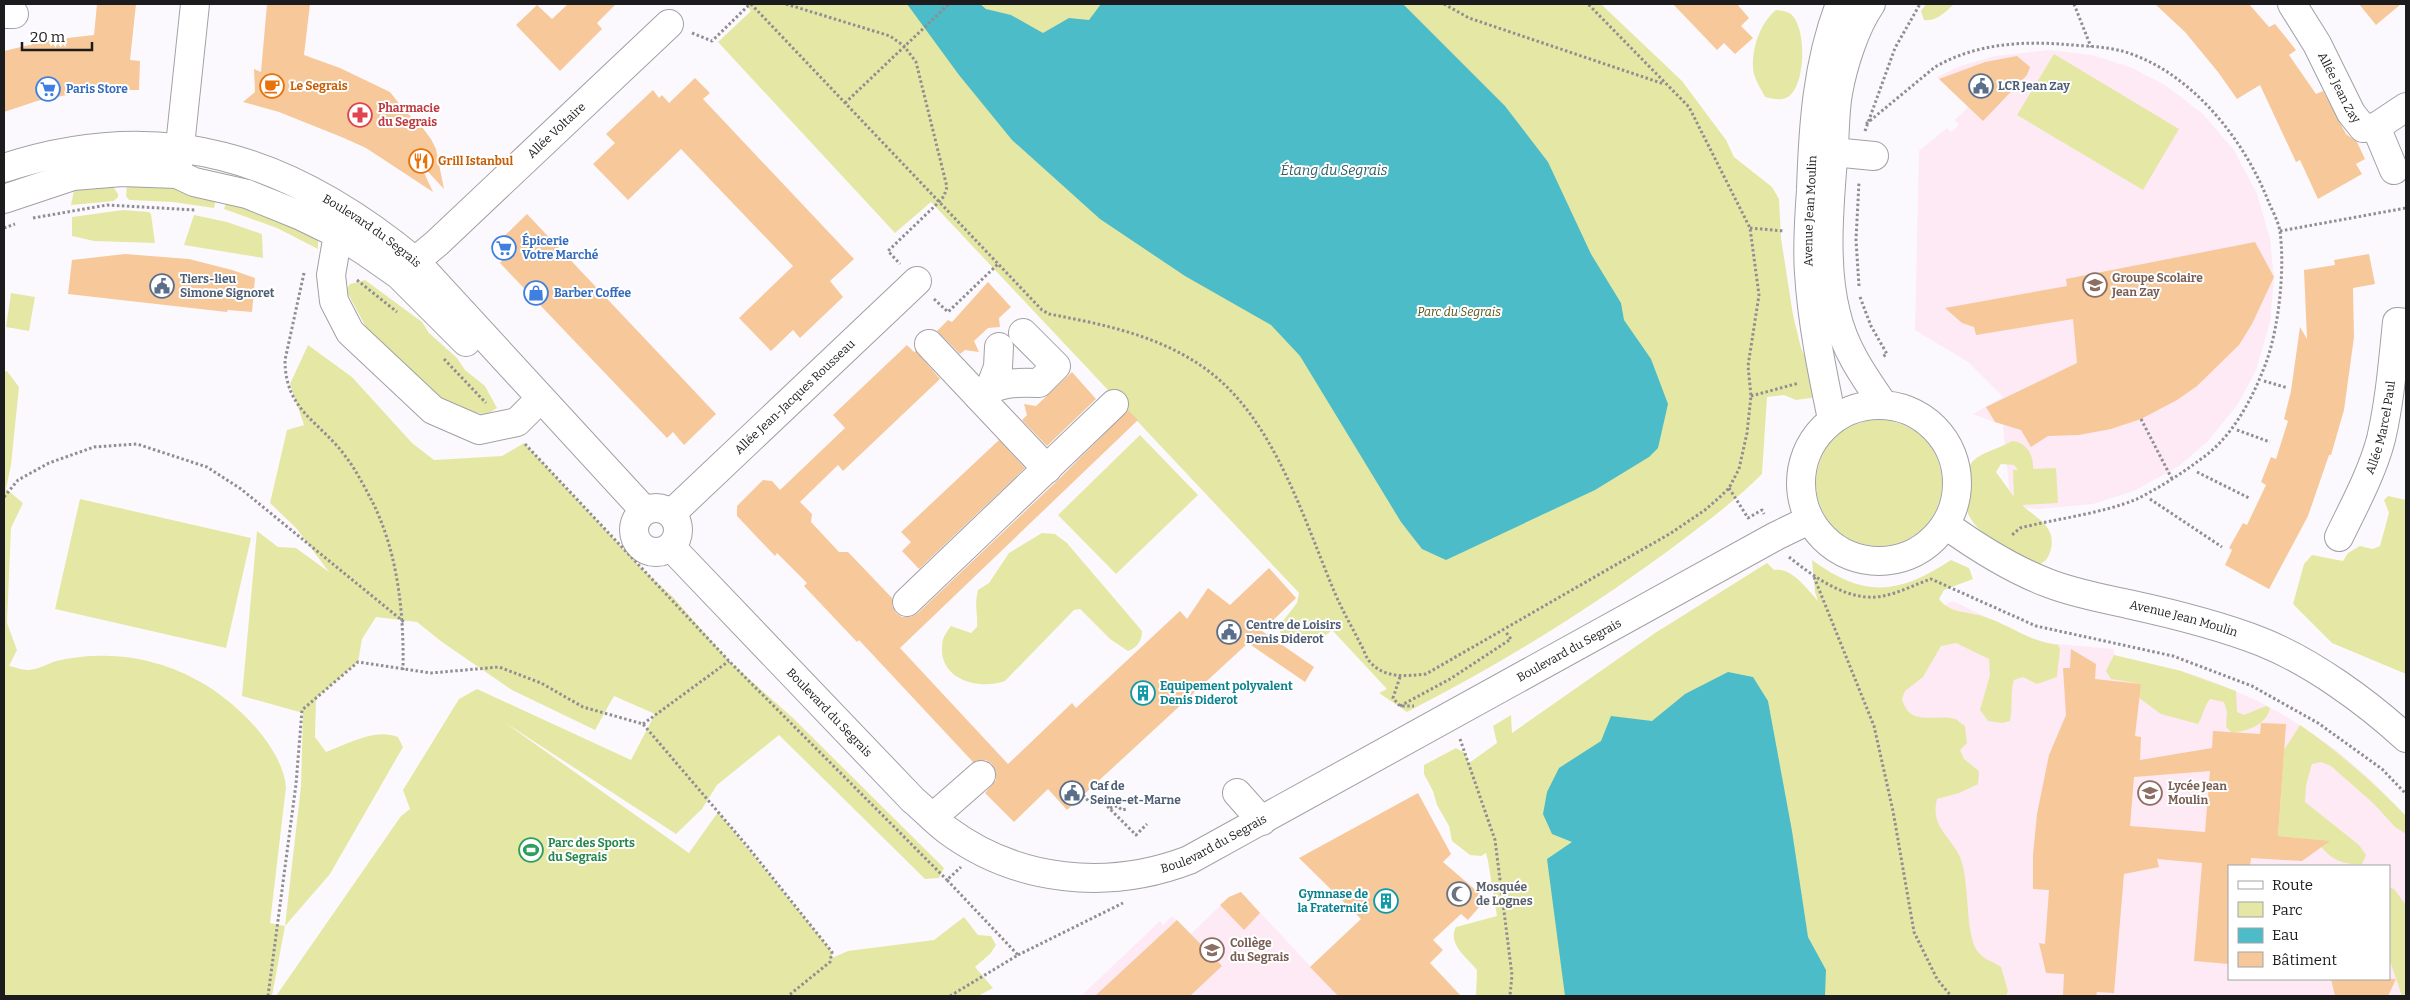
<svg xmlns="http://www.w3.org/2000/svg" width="2410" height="1000" font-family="Bitter,serif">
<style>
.education{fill:#fdeaf5;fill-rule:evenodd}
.green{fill:#e5e8a5;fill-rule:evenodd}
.water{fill:#4bbcc8}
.building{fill:#f7c899;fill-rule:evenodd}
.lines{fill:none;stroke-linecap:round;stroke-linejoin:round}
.minor-casing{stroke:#a2a0a4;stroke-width:30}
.path{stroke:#908e92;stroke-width:3;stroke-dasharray:2.5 2.5;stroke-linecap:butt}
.minor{stroke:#fff;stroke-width:28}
.labels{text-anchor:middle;stroke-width:4;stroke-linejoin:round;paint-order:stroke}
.food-label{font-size:12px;font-weight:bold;fill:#c56008;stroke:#fff;text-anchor:start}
.service-label{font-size:12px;font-weight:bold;fill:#4e5e75;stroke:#fff;text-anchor:start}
.street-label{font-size:12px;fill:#1c1b1d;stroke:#fff}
.shop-label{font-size:12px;font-weight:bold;fill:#366cbe;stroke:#fff;text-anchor:start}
.health-label{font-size:12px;font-weight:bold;fill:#be3a42;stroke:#fff;text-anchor:start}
.education-label{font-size:12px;font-weight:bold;fill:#785e54;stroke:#fff;text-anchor:start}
.park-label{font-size:12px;font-style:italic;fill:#535319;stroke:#fff}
.culture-label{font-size:12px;font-weight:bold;fill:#0d838f;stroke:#fff;text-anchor:start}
.leisure-label{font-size:12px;font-weight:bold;fill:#27864d;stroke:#fff;text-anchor:start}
.worship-label{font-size:12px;font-weight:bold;fill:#5b616d;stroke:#fff;text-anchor:start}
.water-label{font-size:14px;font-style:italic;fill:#306065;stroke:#fff}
</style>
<rect width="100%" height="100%" fill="#fcf9fe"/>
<path class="education" d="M2049,50L2092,55L2130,67L2165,85L2203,114L2234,150L2257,194L2270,239L2274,279L2270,322L2256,370L2238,404L2208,441L2179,466L2134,491L2093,504L2039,509L2011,507L2003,425L1973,414L2003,397L1968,362L1915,330L1919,151L1947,128L1951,132L1959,125L1955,120L1968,107L1937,77L1960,66L1995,56Z
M1953,601L2029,638L2046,643L2114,649V655L2181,671L2214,682L2258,701L2289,718L2336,750L2372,781L2406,816V996H1978L1871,641ZM2229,866H2389V979H2229Z
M1241,892L1338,996H1081L1160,921L1163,925L1172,916L1191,934L1229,897Z"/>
<path class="green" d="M745,4H1601L1682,81L1726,140L1734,157L1772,187L1779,199L1781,238L1793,315L1801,348L1818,385V397L1796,400L1784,395L1767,397L1762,474C1733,503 1701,526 1668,551C1586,611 1498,666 1407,712L1379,693L1387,689L1332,630C1319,643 1296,645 1281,636L1279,626L1297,603L1299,593L931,202L895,233L718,42L751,11Z
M1926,4H1954C1946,12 1936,22 1924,20L1921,11Z
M1776,10C1781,11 1786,11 1791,14C1807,28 1806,85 1788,97C1781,101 1773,99 1765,97C1761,89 1753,77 1753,68C1752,48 1760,23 1776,10Z
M2054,54L2179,129L2143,190L2017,115Z
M112,185L118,194V197L114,201L71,205L74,190Z
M127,185L164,186L217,194L214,208L173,202L129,200L126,196Z
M228,197L318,235V249L277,228L224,209Z
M123,210L149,212L151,214L155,243L94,241L72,236V217Z
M194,215L227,222L262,234L263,258L184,245Z
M365,280L422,322L429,333L457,358L465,370L485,386L497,408L486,415L451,406L407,376L389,349L369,333L346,290L350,284Z
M11,293L35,297L29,331L6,327Z
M308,345L352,377L412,443L434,460L502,456L524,443L644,571L673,597L729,661L793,718L944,868L939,878L925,879L779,735L717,785L702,809L676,834L504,722L689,853L718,812L832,952V958L848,951L934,940L964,917L978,935L991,936L996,945L990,954L975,967L993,988L978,996H276L401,816L410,809L403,790L459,699L477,689L631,760L655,714L614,696L595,730L512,690L442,642L417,622L376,617L362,639L358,662L316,698L315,737L326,752C348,744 375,728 398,737L403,747L330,874L285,926L272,996H4V372L7,371L19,387L11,465L6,489L23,503L11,528L7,623L17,650L9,666C15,667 22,670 27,670C37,670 47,664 56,661C73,657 92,655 109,656C136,656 169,665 193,678C230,696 282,744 286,787L270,923L285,926L301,786L303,713L242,696L257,531L278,547L296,548L329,572L296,528L270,503L287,430L304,425L290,384Z
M1816 483a63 63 0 1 1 126 0a63 63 0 1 1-126 0Z
M1140,435L1198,495L1116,574L1058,515Z
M2012,441C2027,442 2034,456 2033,469L2056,468L2058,503L2022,505C2037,519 2056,526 2051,549C2049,556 2047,561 2040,564C2018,556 1975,536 1967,511C1965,505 1967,495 1967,488C1968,480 1967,468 1972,462C1982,451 2000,449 2012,441ZM2001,464L2014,465L2018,470H2013L2014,497L1996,472Z
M2388,496L2406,500V674L2332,643L2293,604L2304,564L2312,555L2343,561L2348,553L2360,546L2373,549L2380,546L2389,513L2384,500Z
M80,499L251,538L226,648L55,609Z
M1042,533L1055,534L1067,543L1142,631C1142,641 1137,648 1128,651L1110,639L1080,609L1074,610L1005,681C981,690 943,681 942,651C942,647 942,643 943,639C945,634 948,630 951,626L971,633L977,627C978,612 974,606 978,590L989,583L1009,553Z
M1812,560C1864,598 1898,595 1951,560L1969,568L1973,579L1944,590L1939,599C1950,614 1968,611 1985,617C2010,625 2030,642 2058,645L2060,649L2057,677L2037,684L2023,677L2014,680C2010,692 2013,706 2010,721L2002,723L1988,721L1980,710L1990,675L1989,659L1956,643L1941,646L1923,677L1905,691L1902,699C1910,728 1935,713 1955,719C1958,720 1962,724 1965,726L1967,743L1960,750L1964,759L1979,771L1978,784L1959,793L1937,799C1930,827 1950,835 1960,857C1970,882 1965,929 1976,949C1982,959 1992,961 2001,967L2008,991L2006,996H1476L1477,970C1467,957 1447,944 1456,927L1497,916L1488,861L1486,853L1481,856L1470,855L1452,841L1449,826L1437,805L1433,791L1424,774V765L1456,748L1465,753L1469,763L1497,743L1493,726L1511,715L1512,733L1655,633L1767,563L1774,570C1792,567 1807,589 1818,601L1815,592Z
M2114,655L2181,671L2236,691L2237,712L2244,715L2266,706L2270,708C2268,724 2245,733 2231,732L2226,727L2227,712L2224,702L2210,699C2204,706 2203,716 2198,724L2161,714L2139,698L2141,684L2111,679L2106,671Z
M2300,725C2339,752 2373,782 2406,816V834L2395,827L2374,804L2331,766L2321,762L2312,764L2306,785L2305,802L2359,845L2366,855L2362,864C2342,866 2326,857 2317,840L2278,836L2284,750Z
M2389,887L2394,889L2406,905V996H2402L2389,958Z"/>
<path class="water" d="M907,4H980L986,9L1011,15L1043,33L1069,18L1089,20L1101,4H1403L1505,106L1548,162L1591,254L1621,303L1624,320L1651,359L1668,404L1658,448L1649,457L1595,490L1446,560L1422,549L1401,522L1300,356L1271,325L1185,276L1100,219L1012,140L959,75Z
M1728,672L1753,677L1768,701L1792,831L1808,937L1826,970L1825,996H1565L1547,859L1572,842L1552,834L1543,814L1547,792L1559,768L1601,741L1611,716L1652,721L1685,694Z"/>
<path class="building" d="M97,4H136L130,60L140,61L139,90H102L72,94L37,101L4,112V51L50,40L94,35Z
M267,4H310L304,55L340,68L390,92L405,111L422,127L431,139L436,149L444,189L419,162L433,192L366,148L344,138L279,112L243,102L255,92L254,69L261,72Z
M568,4H616L597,23L602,29L560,71L516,25L537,5L552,19Z
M1673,4H1737L1749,18L1741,26L1753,38L1735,54L1724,43L1717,50Z
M2155,4H2249L2269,27L2275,24L2296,50L2289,55L2316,94L2323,91L2346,134L2357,142L2365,159L2356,164L2362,174L2318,199L2300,160L2296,162L2260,85L2237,99L2218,72L2185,32Z
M2359,4H2401L2376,25Z
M2017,56L2030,67L2027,75L1983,121L1939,79L1985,62Z
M695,78L710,93L703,99L854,259L830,281L843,297L800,338L793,330L771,351L739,318L793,266L681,149L628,200L593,164L615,143L606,134L653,90L659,98L662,95L669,103Z
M527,214L716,414L684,445L673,432L667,438L500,263L507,256L495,245Z
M2255,242L2274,277L2252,324L2239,345L2197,386L2177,400L2141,419L2111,429L2079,435L2048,436L2031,447L2021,430L1995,422L1986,407L2077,363L2073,319L1976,335L1974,327L1962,323L1945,308L2067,286L2066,279Z
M125,254L189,259L232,270L255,278L252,312L228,310L227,312L68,294L72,260Z
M2369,254L2375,284L2353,288L2354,337L2344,410L2331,455H2329L2308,516L2269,589L2225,565L2232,550L2229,548L2243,523L2247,525L2266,485L2261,482L2271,457L2276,459L2288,421L2284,419L2291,391L2300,327L2307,339L2304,270L2335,265L2334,260Z
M988,282L1011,307L999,318L1000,327L988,328L974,341L979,352L965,350L960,354L937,331L948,320L952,322Z
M907,345L914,352L916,351L940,379L843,471L838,465L800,502L812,514L811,522L839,552H848L872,577L892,598V606L896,613L902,617H910L918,613L1058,480L1128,410L1138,420L900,648L1008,764L1072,703L1076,708L1180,611L1187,619L1208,588L1230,605L1269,568L1296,598L1262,631L1314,667L1305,682L1248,643L1067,810L1048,789L1014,822L985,793L996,780V772L992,764L986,760L973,762L859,640L857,642L804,586L807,583L777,553L775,556L737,516V506L763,480L772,481L780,490L845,428L833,415Z
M1072,372L1096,399L1047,446L1022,420L1027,415L1024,404L1036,406Z
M999,440L1025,468L919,569L902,551L911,542L901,532Z
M2071,649L2096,664L2095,679L2141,684L2135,736L2141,737L2140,760L2212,748L2213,731L2260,734L2261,723L2286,724L2278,836L2330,841L2302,861L2251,858L2250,866H2229V964L2194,961L2202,863L2157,859L2159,867L2124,874L2114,993L2097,992L2096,996H2063L2064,974L2046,973L2039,943L2045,944L2049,890L2033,889V855L2037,814L2049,755L2066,715L2063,668H2070ZM2210,771L2205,832L2130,826L2134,777Z
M1418,793L1451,854L1443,862L1486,899L1468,920L1461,914L1433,940L1443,950L1430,963L1461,996H1338L1310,967L1361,919L1299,858Z
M1241,892L1260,913L1244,930L1220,905L1229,897Z
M1177,920L1222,966L1190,996H1095Z
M2331,979H2396L2388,996H2335Z"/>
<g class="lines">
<g class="minor-casing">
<g id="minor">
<path d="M1871,4C1855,27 1843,65 1838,93C1835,110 1835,129 1834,146C1830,198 1823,263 1836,313C1844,348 1863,375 1883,404"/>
<path id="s1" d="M2292,4L2317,44L2351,113L2363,128L2376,127L2406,107"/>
<path d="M4,14H14"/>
<path d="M2376,127L2394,170"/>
<path d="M1833,152L1874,156"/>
<path d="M178,165L195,4"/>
<path id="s2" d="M4,168C163,116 291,158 416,262L644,510"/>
<path d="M4,199L73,176L122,172L177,174L194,182L247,194L299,215L338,234L366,252L399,275L466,342"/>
<path d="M338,234L331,275L334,301L350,332L433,410L479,430L517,422L532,407"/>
<path id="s3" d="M401,273L437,243L669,24"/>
<path d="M929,344L1047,469"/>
<path d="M990,388L998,367L999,347"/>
<path d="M979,397C996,382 1017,382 1039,383L1056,366L1023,333"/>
<circle cx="1879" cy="483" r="78"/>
<path id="s4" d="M1832,419C1822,371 1812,322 1809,273C1807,246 1809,217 1811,190C1813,126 1817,64 1840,4"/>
<circle cx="656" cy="530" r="22"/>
<path id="s5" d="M672,513L917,281"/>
<path id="s6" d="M1946,525C1978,548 2011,569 2048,583C2073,593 2101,598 2128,604C2174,614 2219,625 2262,642C2312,662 2367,702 2406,738"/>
<path id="s7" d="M2339,537C2354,506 2372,473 2381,439C2390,400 2393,361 2397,322L2406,323"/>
<path id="s8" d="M671,547L913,800C924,809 935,821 947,830C1017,882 1108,891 1189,860L1776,536L1809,520"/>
<path d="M907,602L1114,404"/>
<path d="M1237,793L1262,821"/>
<path d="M933,817L981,775"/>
</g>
</g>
<path class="path" d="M751,4L1042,310L1049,314C1113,326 1180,340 1228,388C1280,440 1306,524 1334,591C1342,610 1352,627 1361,645C1364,650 1366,658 1370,662C1385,679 1406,676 1426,674L1671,533L1705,510L1721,496L1729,488L1739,469L1747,433L1751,396L1748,366L1759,295L1750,228L1689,107L1588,4
M786,4L890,36L904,46L916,62L947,187L944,196L939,202L888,251L900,264
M1444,4L1469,18L1664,84
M2074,4L2091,47
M692,33L712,41L750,4
M845,103L949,4
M1866,124L1935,67C1973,45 2017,41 2060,44C2080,46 2103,46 2122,51C2190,70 2245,140 2269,203C2273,212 2279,223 2280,232C2285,269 2279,325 2267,360C2254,396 2233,437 2201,459C2181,474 2159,488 2137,499C2104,513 2055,519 2020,528L2012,535
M1865,131L1895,48L1920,4
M33,218L107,205L195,210
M4,228L15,224
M1750,228L1784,231
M2280,231L2406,208
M304,273L285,360C285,411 320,421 346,457C356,470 365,488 373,503C398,554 404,613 403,670
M357,280L397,312
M1859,286L1856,240L1859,182
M1860,297L1871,326L1887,354L1882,357
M934,299L948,312L998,264
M444,359L486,403
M2264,381L2288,388
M1751,396L1799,383
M2141,419L2172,479
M2237,430L2270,442
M525,444L729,661L947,880
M2197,472L2249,498
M1729,488L1748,518L1762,510L1764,514
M4,497L18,480L49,463L94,447L137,444L207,467L241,489L404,622
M2150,499L2222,547
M1789,557C1814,577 1849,603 1883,596C1899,593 1916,584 1931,579L2036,626L2173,656L2252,686L2318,723L2382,769L2406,794
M1814,577L1874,726L1893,811L1914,932L1937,979L1951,996
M1400,677L1393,698L1400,706H1414
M1400,706L1450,679L1511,639L1505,631
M643,724L729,661
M1460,739L1495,840L1512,975L1510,996
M1083,795L1091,804L1098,797L1136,835L1147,824
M1110,808L1117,806L1122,810L1127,809
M1018,955L1123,903
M268,996L296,784L302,710L358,662L431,673L499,667L541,683L583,707L643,724L748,847L832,952L830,962L788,996
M950,996L1018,955L947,880L961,867"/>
<use href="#minor" class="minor"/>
</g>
<defs>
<g id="cafe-ring" transform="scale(1.25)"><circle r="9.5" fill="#fff" stroke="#e8710a" stroke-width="1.5"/><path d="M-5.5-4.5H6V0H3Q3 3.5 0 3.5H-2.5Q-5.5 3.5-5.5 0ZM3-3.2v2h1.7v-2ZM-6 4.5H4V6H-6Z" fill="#e8710a"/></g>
<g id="civic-ring" transform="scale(1.25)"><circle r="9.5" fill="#fff" stroke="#5c6f8a" stroke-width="1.5"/><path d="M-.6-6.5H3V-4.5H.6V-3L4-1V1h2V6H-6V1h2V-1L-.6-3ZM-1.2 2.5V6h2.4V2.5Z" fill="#5c6f8a"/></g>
<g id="supermarket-ring" transform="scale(1.25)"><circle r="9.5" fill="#fff" stroke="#3f7fe0" stroke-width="1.5"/><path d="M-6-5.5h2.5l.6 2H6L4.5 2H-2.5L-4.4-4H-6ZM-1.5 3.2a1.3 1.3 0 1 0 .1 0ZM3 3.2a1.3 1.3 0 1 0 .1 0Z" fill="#3f7fe0"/></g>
<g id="pharmacy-ring" transform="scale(1.25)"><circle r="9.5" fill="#fff" stroke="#e0444e" stroke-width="1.5"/><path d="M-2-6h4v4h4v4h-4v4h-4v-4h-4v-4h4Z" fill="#e0444e"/></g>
<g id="restaurant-ring" transform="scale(1.25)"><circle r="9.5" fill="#fff" stroke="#e8710a" stroke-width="1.5"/><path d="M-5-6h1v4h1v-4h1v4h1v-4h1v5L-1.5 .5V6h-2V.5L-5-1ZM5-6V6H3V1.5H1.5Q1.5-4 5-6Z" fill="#e8710a"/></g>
<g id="school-ring" transform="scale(1.25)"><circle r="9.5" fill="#fff" stroke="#8d6e63" stroke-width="1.5"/><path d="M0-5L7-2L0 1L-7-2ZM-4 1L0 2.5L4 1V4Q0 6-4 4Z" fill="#8d6e63"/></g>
<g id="shop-ring" transform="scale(1.25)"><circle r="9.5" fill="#fff" stroke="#3f7fe0" stroke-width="1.5"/><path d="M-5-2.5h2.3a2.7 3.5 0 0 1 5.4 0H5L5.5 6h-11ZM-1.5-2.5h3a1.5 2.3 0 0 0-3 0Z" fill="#3f7fe0"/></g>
<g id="building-ring" transform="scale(1.25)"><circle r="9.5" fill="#fff" stroke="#0f9aa8" stroke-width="1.5"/><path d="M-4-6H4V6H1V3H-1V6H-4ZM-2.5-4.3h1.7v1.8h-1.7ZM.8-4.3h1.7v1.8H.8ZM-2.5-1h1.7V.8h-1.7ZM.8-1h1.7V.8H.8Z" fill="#0f9aa8"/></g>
<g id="stadium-ring" transform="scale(1.25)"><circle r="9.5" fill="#fff" stroke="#2e9e5b" stroke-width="1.5"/><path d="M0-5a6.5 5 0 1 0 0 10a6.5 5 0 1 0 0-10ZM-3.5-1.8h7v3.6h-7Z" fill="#2e9e5b"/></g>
<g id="mosque-ring" transform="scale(1.25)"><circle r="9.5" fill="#fff" stroke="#6b7280" stroke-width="1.5"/><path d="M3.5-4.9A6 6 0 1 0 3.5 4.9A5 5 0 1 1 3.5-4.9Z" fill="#6b7280"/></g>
</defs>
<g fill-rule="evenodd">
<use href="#cafe-ring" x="272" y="86"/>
<use href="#civic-ring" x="1981" y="86"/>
<use href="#supermarket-ring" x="48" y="89"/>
<use href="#pharmacy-ring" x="360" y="115"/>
<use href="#restaurant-ring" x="421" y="161"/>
<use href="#supermarket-ring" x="504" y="248"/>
<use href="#school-ring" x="2095" y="285"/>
<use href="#civic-ring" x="162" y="286"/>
<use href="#shop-ring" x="536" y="293"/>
<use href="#civic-ring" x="1229" y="632"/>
<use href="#building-ring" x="1143" y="693"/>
<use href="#civic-ring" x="1072" y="793"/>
<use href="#school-ring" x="2150" y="793"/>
<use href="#stadium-ring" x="531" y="850"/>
<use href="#mosque-ring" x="1459" y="894"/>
<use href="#building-ring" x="1386" y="901"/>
<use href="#school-ring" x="1212" y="950"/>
</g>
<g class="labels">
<g class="food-label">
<text x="290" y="90">Le Segrais</text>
<text x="438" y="165">Grill Istanbul</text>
</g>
<g class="service-label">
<text x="1998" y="90">LCR Jean Zay</text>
<text x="180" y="283">Tiers-lieu<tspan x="180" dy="14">Simone Signoret</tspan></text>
<text x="1246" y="629">Centre de Loisirs<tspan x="1246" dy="14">Denis Diderot</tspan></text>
<text x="1090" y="790">Caf de<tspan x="1090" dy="14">Seine-et-Marne</tspan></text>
</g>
<g class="street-label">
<text dy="4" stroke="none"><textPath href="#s1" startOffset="96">Allée Jean Zay</textPath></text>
<text dy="4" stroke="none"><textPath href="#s3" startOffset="211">Allée Voltaire</textPath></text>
<text dy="4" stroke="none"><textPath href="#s4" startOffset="210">Avenue Jean Moulin</textPath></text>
<text dy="4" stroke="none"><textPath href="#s2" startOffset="390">Boulevard du Segrais</textPath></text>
<text dy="4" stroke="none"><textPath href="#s5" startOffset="169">Allée Jean-Jacques Rousseau</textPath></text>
<text dy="4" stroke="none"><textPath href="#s7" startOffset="118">Allée Marcel Paul</textPath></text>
<text dy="4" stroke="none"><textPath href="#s6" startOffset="258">Avenue Jean Moulin</textPath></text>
<text dy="4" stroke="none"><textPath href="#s8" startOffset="1084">Boulevard du Segrais</textPath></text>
<text dy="4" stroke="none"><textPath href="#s8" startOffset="229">Boulevard du Segrais</textPath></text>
<text dy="4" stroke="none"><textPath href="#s8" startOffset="679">Boulevard du Segrais</textPath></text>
</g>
<g class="shop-label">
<text x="66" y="93">Paris Store</text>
<text x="522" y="245">Épicerie<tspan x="522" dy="14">Votre Marché</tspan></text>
<text x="554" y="297">Barber Coffee</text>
</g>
<g class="health-label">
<text x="378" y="112">Pharmacie<tspan x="378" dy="14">du Segrais</tspan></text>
</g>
<g class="education-label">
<text x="2112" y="282">Groupe Scolaire<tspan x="2112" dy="14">Jean Zay</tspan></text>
<text x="2168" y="790">Lycée Jean<tspan x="2168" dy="14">Moulin</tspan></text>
<text x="1230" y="947">Collège<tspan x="1230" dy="14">du Segrais</tspan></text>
</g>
<g class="park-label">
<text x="1459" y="316">Parc du Segrais</text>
</g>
<g class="culture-label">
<text x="1160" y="690">Equipement polyvalent<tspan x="1160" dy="14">Denis Diderot</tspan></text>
<text x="1368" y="898" text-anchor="end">Gymnase de<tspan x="1368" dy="14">la Fraternité</tspan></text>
</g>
<g class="leisure-label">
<text x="548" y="847">Parc des Sports<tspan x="548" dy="14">du Segrais</tspan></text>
</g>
<g class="worship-label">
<text x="1476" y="891">Mosquée<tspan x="1476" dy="14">de Lognes</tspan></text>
</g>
<g class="water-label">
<text x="1334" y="175">Étang du Segrais</text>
</g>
</g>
<rect width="2410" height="1000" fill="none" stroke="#1c1b1d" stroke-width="10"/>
<rect x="2228" y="865" width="162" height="115" fill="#ffffff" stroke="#a4a4a5"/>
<rect x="2238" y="881" width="25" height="8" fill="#ffffff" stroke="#a4a4a5"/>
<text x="2272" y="890" font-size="15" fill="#1c1b1d">Route</text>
<rect x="2238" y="902" width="25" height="15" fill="#e5e8a5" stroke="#a4a4a5"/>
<text x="2272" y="915" font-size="15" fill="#1c1b1d">Parc</text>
<rect x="2238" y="928" width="25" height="15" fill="#4bbcc8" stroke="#a4a4a5"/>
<text x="2272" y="940" font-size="15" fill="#1c1b1d">Eau</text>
<rect x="2238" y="952" width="25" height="15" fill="#f7c899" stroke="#a4a4a5"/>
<text x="2272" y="965" font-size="15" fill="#1c1b1d">Bâtiment</text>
<path d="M22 42v8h70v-8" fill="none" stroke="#1c1b1d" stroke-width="2.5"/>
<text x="30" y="42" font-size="15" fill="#1c1b1d" stroke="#ffffff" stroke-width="4" paint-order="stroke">20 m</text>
</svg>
